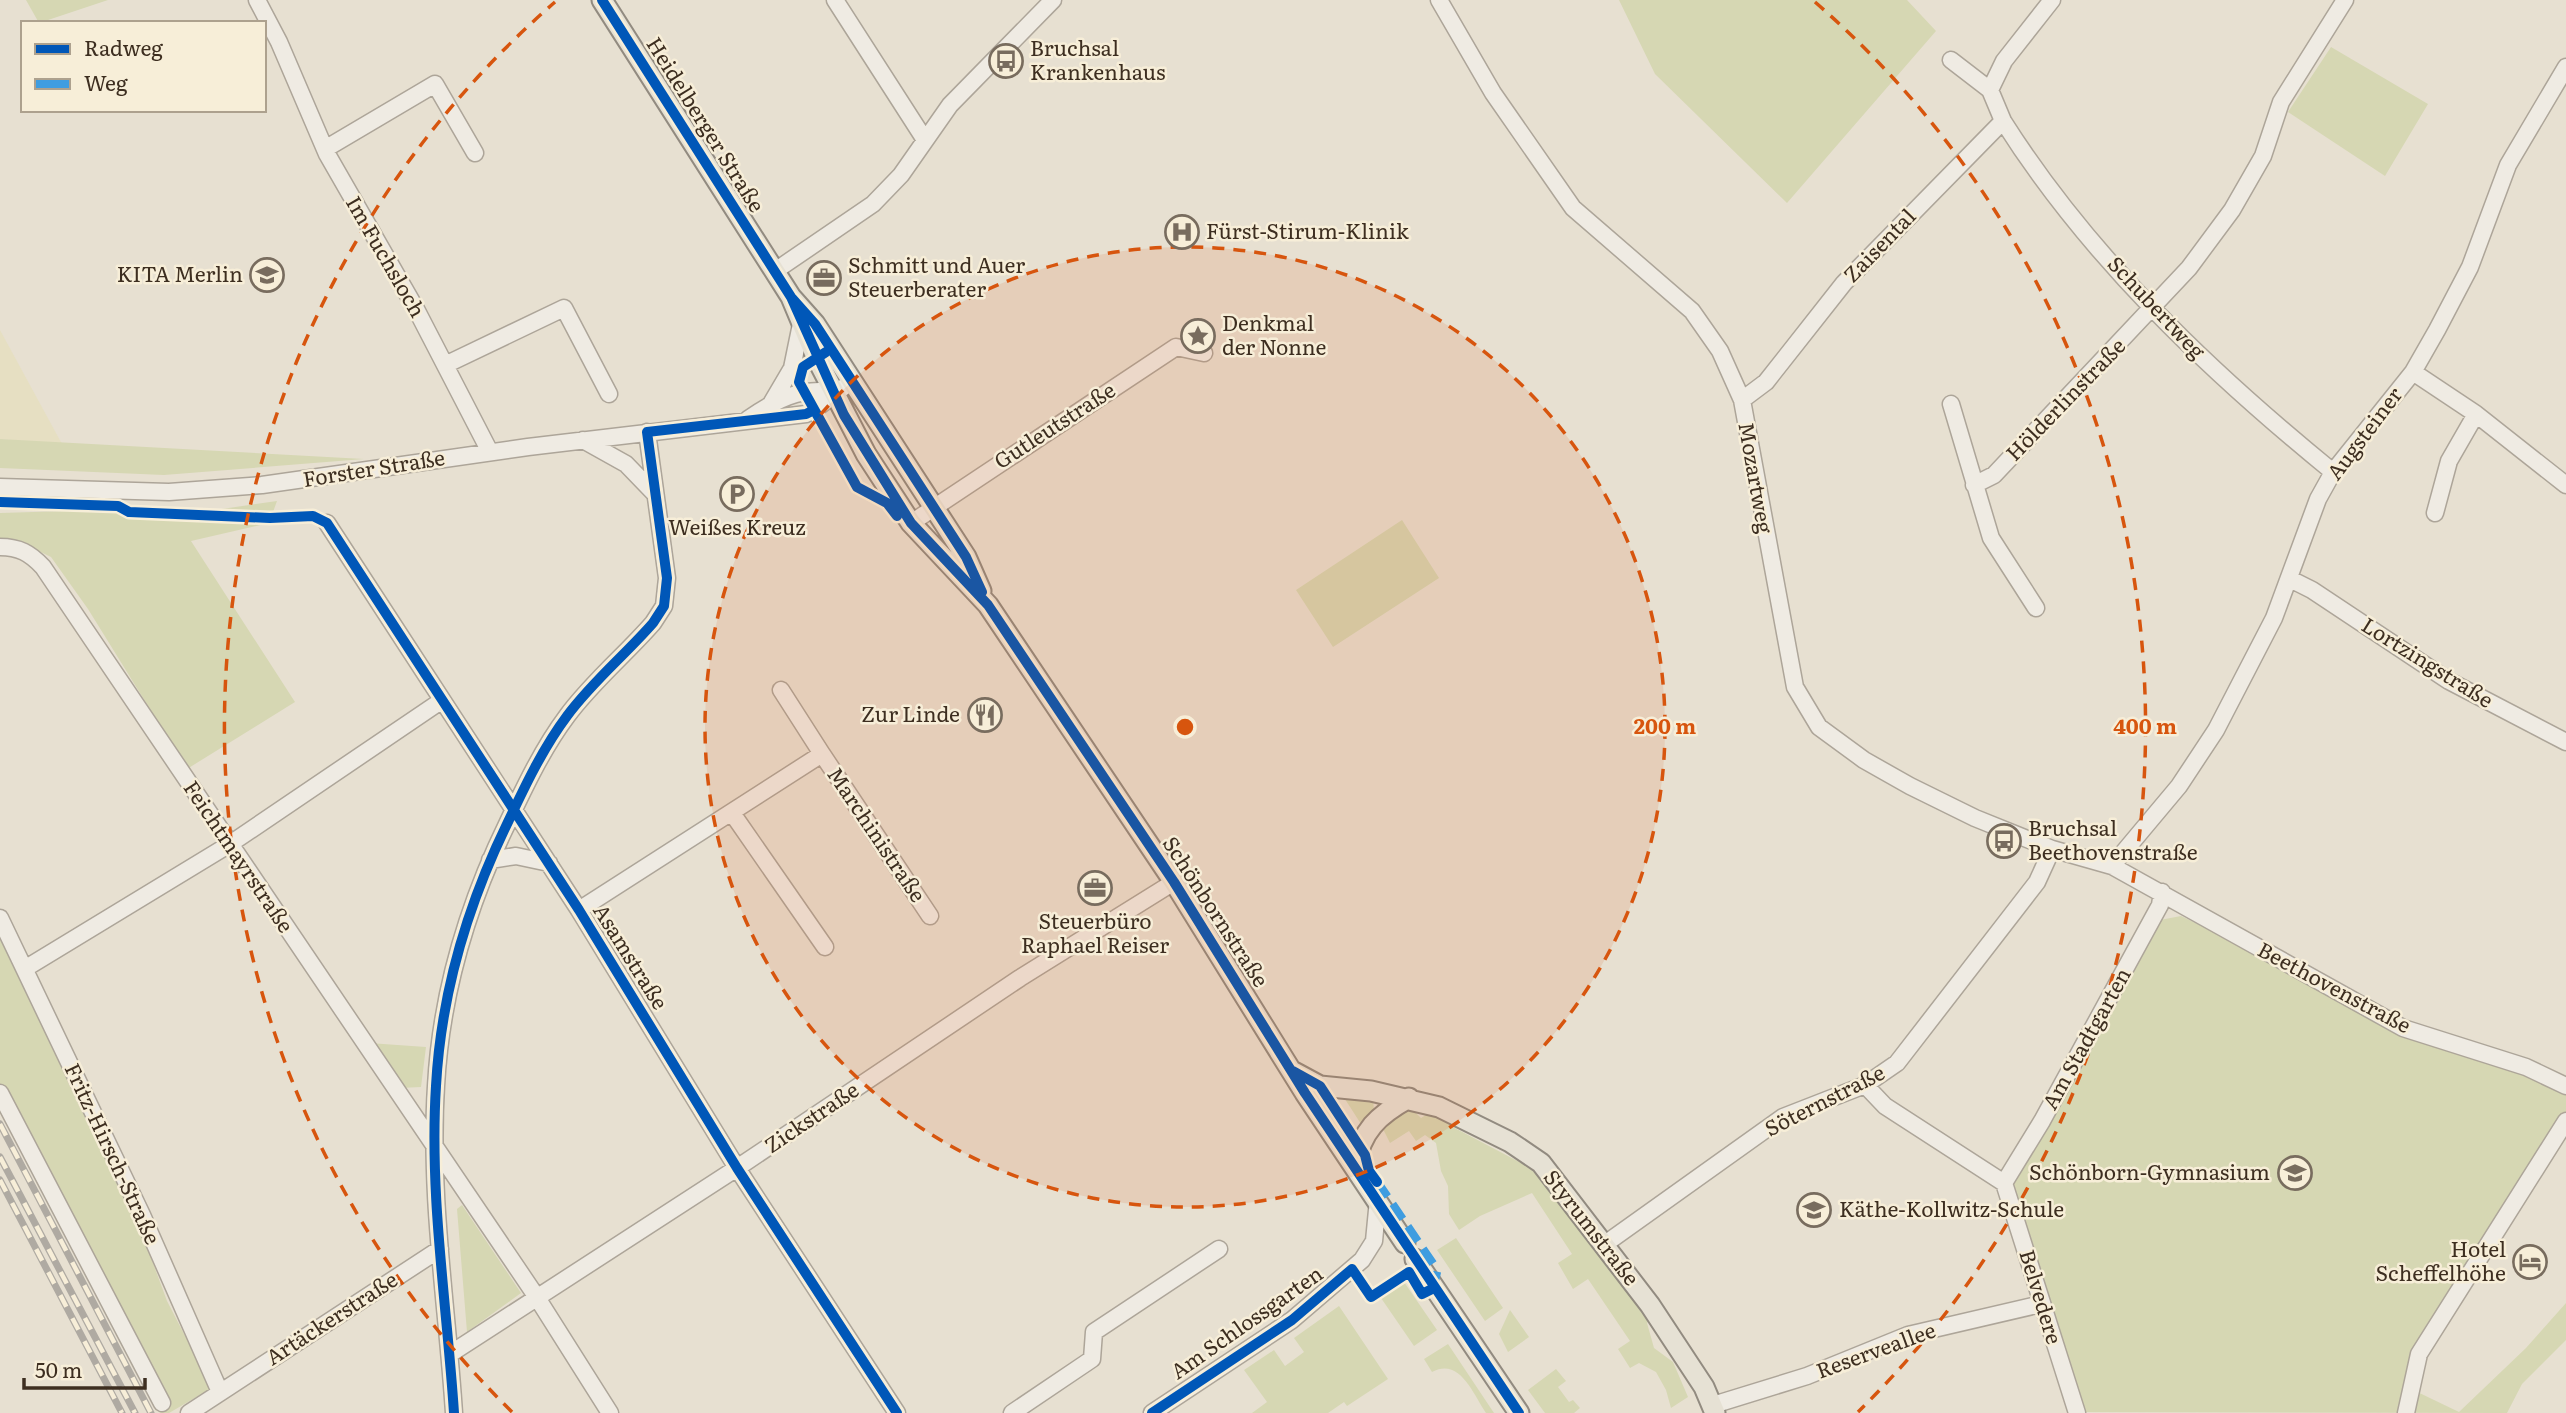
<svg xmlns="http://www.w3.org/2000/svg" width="2566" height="1413" font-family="Literata,serif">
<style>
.farmland{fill:#e6dfc2}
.green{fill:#d6d7b3}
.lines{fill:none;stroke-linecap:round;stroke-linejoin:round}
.minor-casing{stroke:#ada599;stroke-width:19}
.major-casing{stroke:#928b80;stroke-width:23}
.minor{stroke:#efebe3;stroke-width:16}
.major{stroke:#e6e1d4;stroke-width:19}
.rail-casing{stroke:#afaaa2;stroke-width:7}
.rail{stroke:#f7eed8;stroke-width:4.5;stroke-dasharray:13;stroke-linecap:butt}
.quiet{stroke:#3f9de0;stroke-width:9;stroke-dasharray:18 9;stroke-linecap:butt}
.cycleway-casing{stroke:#f7eed8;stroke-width:15}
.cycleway{stroke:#0057b8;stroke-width:10}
.ring{fill:none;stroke:#d7550e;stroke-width:3.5;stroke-dasharray:12 9}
.labels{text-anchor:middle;stroke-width:5;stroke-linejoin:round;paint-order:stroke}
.poi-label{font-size:21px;fill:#3d2e20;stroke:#f7eed8;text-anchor:start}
.street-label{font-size:21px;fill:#3d2e20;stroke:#f7eed8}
.centre{fill:#d7550e;stroke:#f7eed8;stroke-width:3.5}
.ring-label{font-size:21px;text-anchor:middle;font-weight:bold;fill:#d7550e;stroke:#f7eed8;stroke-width:5;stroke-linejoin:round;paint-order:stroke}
</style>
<rect width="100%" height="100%" fill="#e7e0d1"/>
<path class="farmland" d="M0,330L62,444L0,439Z"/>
<path class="green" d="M26,0H108L39,23Z
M1619,0H1907L1936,31L1787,203L1655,74Z
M2331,47L2428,104L2385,176L2288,112Z
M0,439L364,459L164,475L0,468Z
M277,501L269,523L191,541L295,702L187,769L88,609L51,557L16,540H0V513L101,510L160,518Z
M1402,520L1439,578L1333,647L1296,590Z
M2181,916L2281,964L2403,1031L2525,1072L2566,1093V1114L2407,1387L2459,1412L2526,1348L2566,1303V1340L2522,1384L2507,1413L2083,1412L1998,1185L2160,920Z
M0,939L139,1225L167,1301L212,1388L169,1413H160L139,1375L90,1261L0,1085Z
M369,1043L426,1047L421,1087L400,1088Z
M1323,1095H1330L1354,1132L1346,1138L1321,1101Z
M1343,1096L1373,1100L1374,1110L1361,1124Z
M1439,1107L1449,1111V1125L1527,1166L1542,1180L1595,1252L1605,1244L1656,1313L1647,1323L1654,1348L1673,1362L1688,1397L1671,1408L1666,1390L1656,1372L1639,1363L1630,1368L1618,1349L1630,1341L1588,1279L1573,1289L1558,1263L1572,1254L1532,1193L1480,1216L1459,1230L1449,1214L1448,1186L1441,1171L1436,1143L1425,1135L1416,1141L1409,1131L1390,1143L1377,1117L1411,1108L1421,1118Z
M462,1205L521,1293L467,1332L457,1209Z
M1456,1238L1503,1308L1485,1321L1437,1250Z
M1404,1282L1437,1330L1414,1346L1381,1298Z
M1339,1306L1388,1379L1347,1406L1344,1402L1328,1413H1252L1267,1402L1244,1370L1274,1350L1285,1366L1304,1352L1294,1338Z
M1510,1310L1529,1337L1508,1352L1499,1334Z
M1448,1344L1494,1413H1486C1473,1394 1460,1357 1432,1372L1424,1359Z
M1556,1369L1566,1381L1558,1387L1569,1402L1573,1400L1580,1408L1574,1413H1545L1528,1390Z"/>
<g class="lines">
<g class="minor-casing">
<path id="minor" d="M257,0L279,42L327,154L416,309L490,452
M835,0L925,140
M1439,0L1493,93L1573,208L1692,311L1720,351L1742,400L1795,687L1819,727L1864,760L1910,786L1975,818L2052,849L2112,866L2403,1028L2526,1067L2566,1086
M1951,60L1990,90
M2003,121C2089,257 2209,371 2333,472
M325,149L435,84L475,153
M775,271L873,204L901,175L950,105L1053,0
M445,365L564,308L609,394
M2413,372L2476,414L2566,485
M1742,400L1766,382L1844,283L2003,121L1990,90L2004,61L2052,0
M772,402L792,368L801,324
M1951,404L1991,538L2036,608
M748,419C776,400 799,387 833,392
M583,440L626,464L654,493
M1974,485L1994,475L2189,268L2232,210L2263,156L2281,102L2345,0
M0,487L169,492L262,485L528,447L806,414C824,406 835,391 852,382
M2435,513L2449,461L2476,414
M327,523L579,910L737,1168L897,1413
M911,523L1176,347L1204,353
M0,547C19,547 30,553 43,567L536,1296L610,1413
M2290,579L2312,590L2449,681L2566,742
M781,690L822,754
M732,813L825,947
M490,860L516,856L549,863
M2112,866L2179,786L2216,730L2274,618L2318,499L2333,472L2413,372L2437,330L2470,267L2508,165L2566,67
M579,910L822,754L930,916
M0,918L142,1215L220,1392
M26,968L230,844L441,701
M1865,1085L1885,1106L2004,1183L2077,1413
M0,1093L162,1403
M2004,1183L2042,1121L2160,905L2162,892
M1605,1244L1783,1117L1865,1085L1897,1063L2037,882L2052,849
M450,1354L737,1168L1020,978L1174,882
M1713,1405L1807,1376L1908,1335L2041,1304
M189,1413L440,1249
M454,1413C447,1305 429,1195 436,1086C441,994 468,904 508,822C525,786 543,748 567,716C592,682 625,655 653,623L664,606L667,578L647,432
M1012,1413L1092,1359L1094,1332L1219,1249
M1152,1413L1292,1320L1362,1260L1374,1241L1378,1200
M2406,1413L2419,1354L2566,1121"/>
</g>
<g class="major-casing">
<path id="major" d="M602,0L791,297L815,324L966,557L981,591
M791,297L817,359L866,454L911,523L988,605L1174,882L1305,1093L1405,1243
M1294,1072L1320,1086L1371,1091L1439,1107L1510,1142L1541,1163L1650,1305L1704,1387L1715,1413
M1355,1166C1361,1131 1378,1115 1409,1098
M1415,1259L1519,1413"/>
</g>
<use href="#minor" class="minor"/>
<use href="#major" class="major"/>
<g class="rail-casing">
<path id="rail" d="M0,1124L151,1413
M0,1157L135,1413
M0,1180L122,1413"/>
</g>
<use href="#rail" class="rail"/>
<path class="quiet" d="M1377,1182L1437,1270L1433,1288"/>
<g class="cycleway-casing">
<path id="cycleway" d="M602,0L791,297L815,324L966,557L982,592
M791,297L844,415L911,523L988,605L1174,882L1305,1093L1519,1413
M826,352L803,367L799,382L857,487L887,503L897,516
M0,502L118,506L129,512L270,518L313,516L327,523L579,910L737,1168L897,1413
M1293,1071L1320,1086L1365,1155L1369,1171L1377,1182
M454,1413C447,1305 429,1195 436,1086C441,994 468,904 508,822C525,786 543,748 567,716C592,682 625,655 653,623L664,606L667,578L647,432L806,414L814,410
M1152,1413L1292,1320L1352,1269L1371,1297L1409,1272L1422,1294L1434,1288"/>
</g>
<use href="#cycleway" class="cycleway"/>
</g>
<circle cx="1185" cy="727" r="480" fill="#d7550e" fill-opacity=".12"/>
<g class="ring">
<circle cx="1185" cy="727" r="480"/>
<path d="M512 1412A960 960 0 0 1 555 2M1815 2A960 960 0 0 1 1858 1412"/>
</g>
<defs>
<g id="bus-ring" transform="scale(1.75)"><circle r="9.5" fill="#f7eed8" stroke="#786c5e" stroke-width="1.5"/><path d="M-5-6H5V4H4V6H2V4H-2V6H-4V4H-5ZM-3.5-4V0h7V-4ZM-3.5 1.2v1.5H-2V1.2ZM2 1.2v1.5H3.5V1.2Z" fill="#786c5e"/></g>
<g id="hospital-ring" transform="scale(1.75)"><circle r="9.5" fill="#f7eed8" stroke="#786c5e" stroke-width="1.5"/><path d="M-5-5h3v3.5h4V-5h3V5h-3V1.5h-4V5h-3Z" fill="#786c5e"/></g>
<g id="school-ring" transform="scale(1.75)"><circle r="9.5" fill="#f7eed8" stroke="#786c5e" stroke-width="1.5"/><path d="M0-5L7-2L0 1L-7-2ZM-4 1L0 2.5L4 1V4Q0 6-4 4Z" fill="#786c5e"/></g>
<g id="office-ring" transform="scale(1.75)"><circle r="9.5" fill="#f7eed8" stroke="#786c5e" stroke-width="1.5"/><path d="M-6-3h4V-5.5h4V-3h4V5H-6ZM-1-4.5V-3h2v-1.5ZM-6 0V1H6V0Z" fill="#786c5e"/></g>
<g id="sight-ring" transform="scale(1.75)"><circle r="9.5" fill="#f7eed8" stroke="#786c5e" stroke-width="1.5"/><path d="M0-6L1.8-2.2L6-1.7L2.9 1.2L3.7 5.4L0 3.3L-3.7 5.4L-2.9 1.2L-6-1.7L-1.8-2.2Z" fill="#786c5e"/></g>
<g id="parking-ring" transform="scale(1.75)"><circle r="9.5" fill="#f7eed8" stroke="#786c5e" stroke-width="1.5"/><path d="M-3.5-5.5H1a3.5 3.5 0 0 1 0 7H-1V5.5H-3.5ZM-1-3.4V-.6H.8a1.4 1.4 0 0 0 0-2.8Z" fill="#786c5e"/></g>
<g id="restaurant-ring" transform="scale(1.75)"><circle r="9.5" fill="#f7eed8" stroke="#786c5e" stroke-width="1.5"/><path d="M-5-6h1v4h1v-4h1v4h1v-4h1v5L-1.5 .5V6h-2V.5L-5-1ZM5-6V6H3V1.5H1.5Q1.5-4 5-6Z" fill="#786c5e"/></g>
<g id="hotel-ring" transform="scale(1.75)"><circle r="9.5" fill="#f7eed8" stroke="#786c5e" stroke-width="1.5"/><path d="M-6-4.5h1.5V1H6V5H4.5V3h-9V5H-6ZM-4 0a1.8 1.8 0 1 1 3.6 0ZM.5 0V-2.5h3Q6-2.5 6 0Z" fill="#786c5e"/></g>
</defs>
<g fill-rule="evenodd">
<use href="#bus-ring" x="1006" y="61"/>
<use href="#hospital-ring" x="1182" y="232"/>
<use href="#school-ring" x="267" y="275"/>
<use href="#office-ring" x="824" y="278"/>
<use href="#sight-ring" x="1198" y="336"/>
<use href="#parking-ring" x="737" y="494"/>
<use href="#restaurant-ring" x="985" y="715"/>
<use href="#bus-ring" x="2004" y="841"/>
<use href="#office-ring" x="1095" y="888"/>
<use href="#school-ring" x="2295" y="1173"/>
<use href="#school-ring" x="1814" y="1210"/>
<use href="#hotel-ring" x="2530" y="1262"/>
</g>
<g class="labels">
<g class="poi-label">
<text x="1030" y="56">Bruchsal<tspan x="1030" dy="24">Krankenhaus</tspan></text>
<text x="1206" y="239">Fürst-Stirum-Klinik</text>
<text x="848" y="273">Schmitt und Auer<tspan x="848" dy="24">Steuerberater</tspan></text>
<text x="243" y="282" text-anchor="end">KITA Merlin</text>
<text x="1222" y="331">Denkmal<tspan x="1222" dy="24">der Nonne</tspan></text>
<text x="737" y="535" text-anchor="middle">Weißes Kreuz</text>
<text x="960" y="722" text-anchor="end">Zur Linde</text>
<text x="2028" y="836">Bruchsal<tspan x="2028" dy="24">Beethovenstraße</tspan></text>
<text x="1095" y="929" text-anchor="middle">Steuerbüro<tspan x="1095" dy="24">Raphael Reiser</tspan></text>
<text x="2270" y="1180" text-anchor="end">Schönborn-Gymnasium</text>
<text x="1839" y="1217">Käthe-Kollwitz-Schule</text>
<text x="2506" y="1257" text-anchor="end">Hotel<tspan x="2506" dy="24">Scheffelhöhe</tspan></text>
</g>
<g class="street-label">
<text transform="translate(705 125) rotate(58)" y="7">Heidelberger Straße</text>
<text transform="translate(1880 246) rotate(-46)" y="7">Zaisental</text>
<text transform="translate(385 257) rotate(60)" y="7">Im Fuchsloch</text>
<text transform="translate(2156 308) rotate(47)" y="7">Schubertweg</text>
<text transform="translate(2066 400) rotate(-46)" y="7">Hölderlinstraße</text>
<text transform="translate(1055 426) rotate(-33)" y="7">Gutleutstraße</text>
<text transform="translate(2365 434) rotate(-53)" y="7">Augsteiner</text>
<text transform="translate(374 469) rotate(-9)" y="7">Forster Straße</text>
<text transform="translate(1755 478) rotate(80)" y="7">Mozartweg</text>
<text transform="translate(2427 663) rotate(32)" y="7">Lortzingstraße</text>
<text transform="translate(876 835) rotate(56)" y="7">Marchinistraße</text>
<text transform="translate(238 857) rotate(56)" y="7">Feichtmayrstraße</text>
<text transform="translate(1215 912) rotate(57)" y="7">Schönbornstraße</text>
<text transform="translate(630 957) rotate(58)" y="7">Asamstraße</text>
<text transform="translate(2334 988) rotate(28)" y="7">Beethovenstraße</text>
<text transform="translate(2087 1039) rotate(-61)" y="7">Am Stadtgarten</text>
<text transform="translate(1825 1101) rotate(-27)" y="7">Söternstraße</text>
<text transform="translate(812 1118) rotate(-34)" y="7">Zickstraße</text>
<text transform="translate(112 1154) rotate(65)" y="7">Fritz-Hirsch-Straße</text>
<text transform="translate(1591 1228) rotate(52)" y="7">Styrumstraße</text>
<text transform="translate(2040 1297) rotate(73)" y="7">Belvedere</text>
<text transform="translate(332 1319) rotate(-33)" y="7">Artäckerstraße</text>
<text transform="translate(1247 1323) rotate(-35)" y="7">Am Schlossgarten</text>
<text transform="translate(1876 1351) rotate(-20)" y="7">Reserveallee</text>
</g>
</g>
<circle cx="1185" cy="727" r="10" class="centre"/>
<g class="ring-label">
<text x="1665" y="734">200 m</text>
<text x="2145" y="734">400 m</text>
</g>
<rect x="21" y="21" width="245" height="91" fill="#f7eed8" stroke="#ada18e" stroke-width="2"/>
<rect x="35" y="44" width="35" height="10" fill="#0057b8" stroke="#ada18e" stroke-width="2"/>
<text x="84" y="56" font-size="21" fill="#3d2e20">Radweg</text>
<rect x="35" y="79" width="35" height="10" fill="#3f9de0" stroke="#ada18e" stroke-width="2"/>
<text x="84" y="91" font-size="21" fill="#3d2e20">Weg</text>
<path d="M24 1378v10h121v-10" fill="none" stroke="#3d2e20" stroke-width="3.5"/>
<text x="35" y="1378" font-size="21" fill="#3d2e20" stroke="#f7eed8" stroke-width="5" paint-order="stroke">50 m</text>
</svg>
